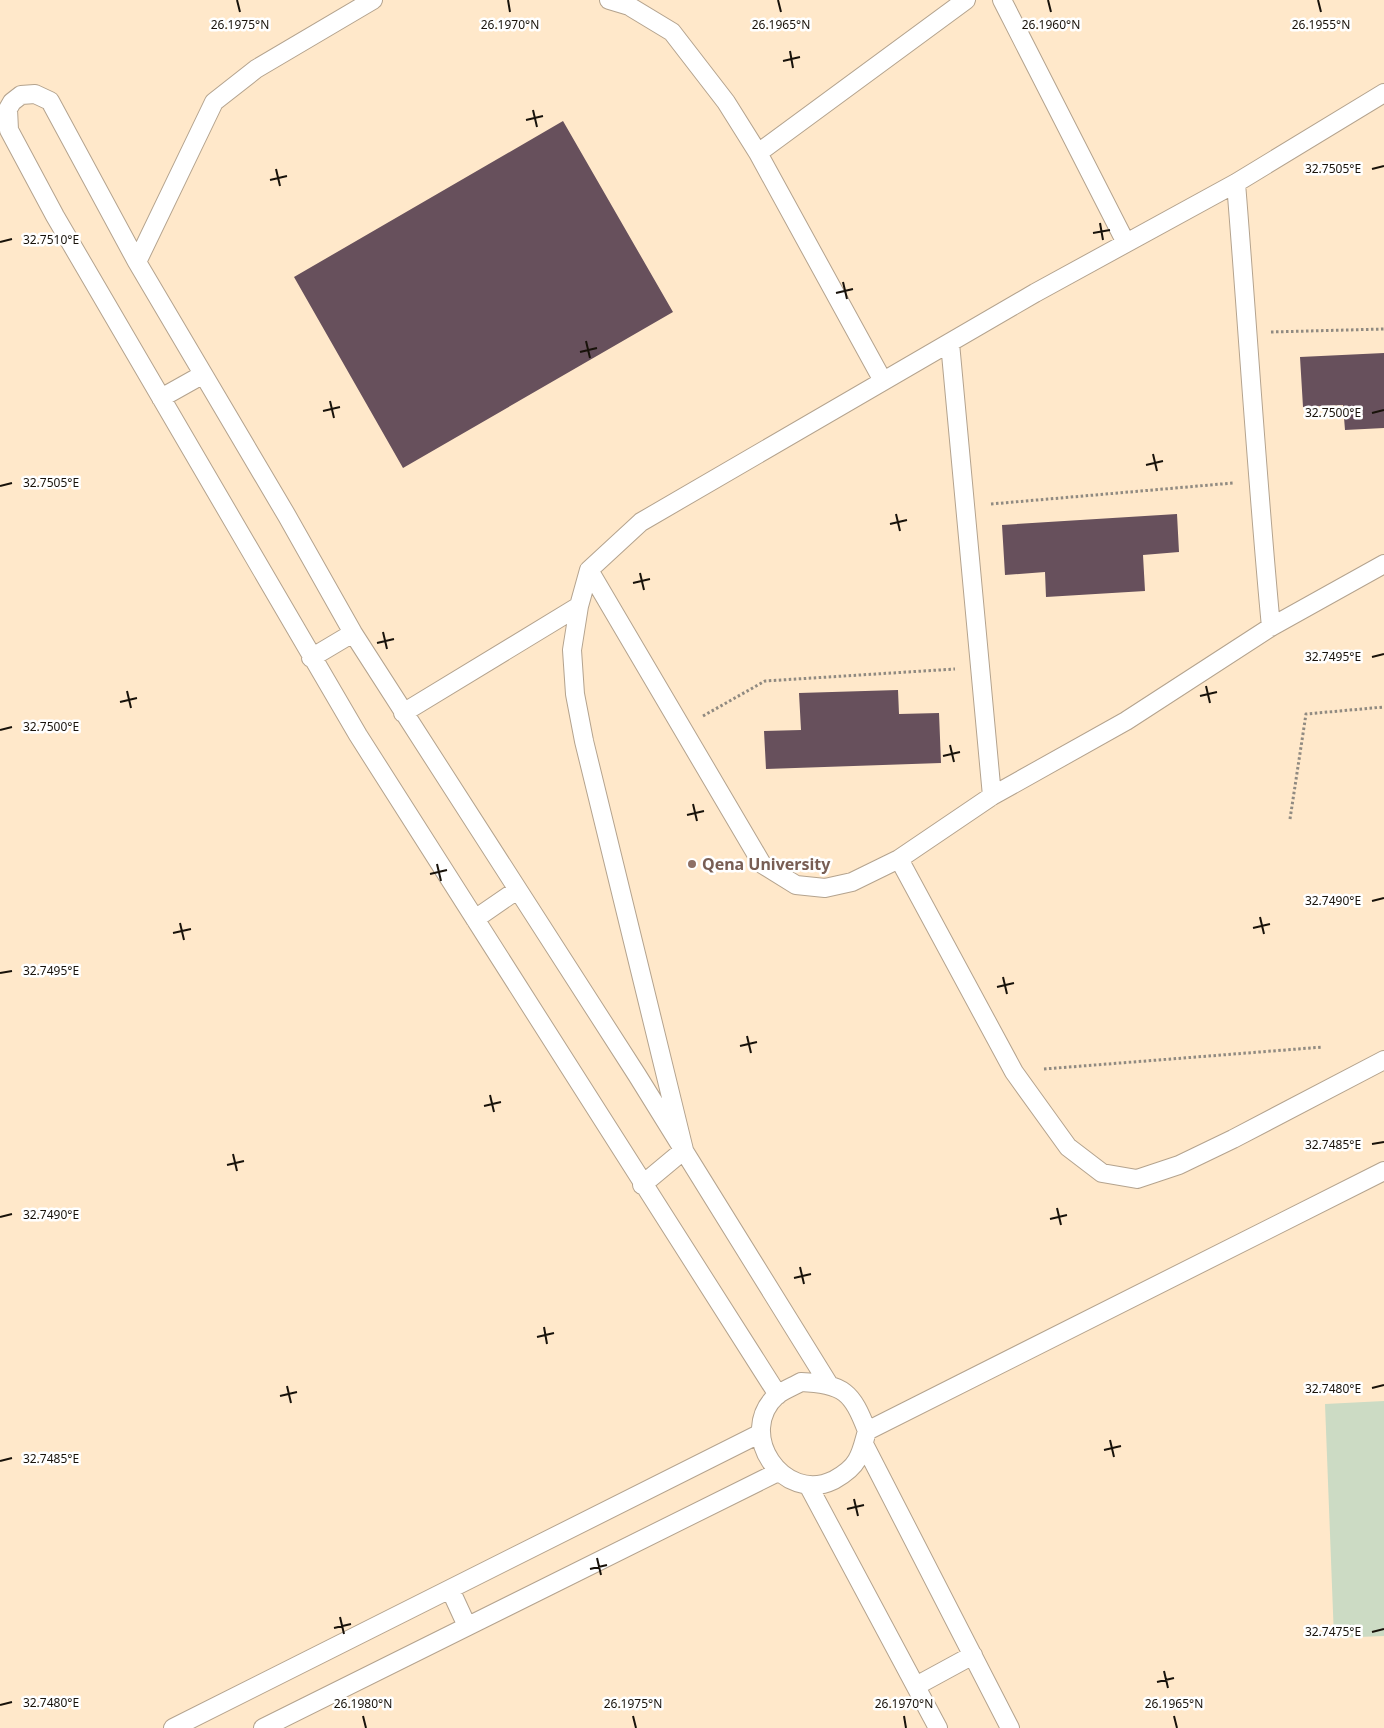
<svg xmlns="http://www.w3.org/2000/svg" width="1384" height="1728" font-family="'Noto Sans',sans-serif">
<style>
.built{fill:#ffe8ca}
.green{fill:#ccdbc4}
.building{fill:#67505c}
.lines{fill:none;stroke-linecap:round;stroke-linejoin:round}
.service-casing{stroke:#b4a38e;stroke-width:20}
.path{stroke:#908a81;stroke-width:3;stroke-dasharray:2.5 2.5;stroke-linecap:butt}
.service{stroke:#fff;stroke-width:18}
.ticks{fill:none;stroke:#18120a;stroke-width:2}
.education-dot{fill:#8d6e63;stroke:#fff;stroke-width:2}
.labels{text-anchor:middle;stroke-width:5;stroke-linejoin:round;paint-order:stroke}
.education-label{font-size:16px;font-weight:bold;fill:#785e54;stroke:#fff;text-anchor:start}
.ticks-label{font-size:12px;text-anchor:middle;fill:#18120a;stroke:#fff;stroke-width:5;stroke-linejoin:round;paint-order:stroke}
</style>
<rect width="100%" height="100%" fill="#fef7ed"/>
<path class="built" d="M0,0H1384V1728H0Z"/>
<path class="green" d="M1384,1401V1636L1334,1638L1325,1404Z"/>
<path class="building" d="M563,121L673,312L403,468L294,277Z
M1384,353V428L1345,430L1343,405L1303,407L1300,357Z
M1177,514L1179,552L1143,555L1145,591L1046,597L1045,572L1005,575L1002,525Z
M898,690L899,714L939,713L941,763L766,769L764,731L801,730L799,693Z"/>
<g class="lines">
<g class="service-casing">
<path id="service" d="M609,0L629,6L672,32L726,102L758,153L883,381
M1002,0L1126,243
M758,153L966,0
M1236,183C1248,331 1257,480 1271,627
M137,262L214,102L256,69L373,0
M950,343L992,796
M161,398L202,375
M589,570L762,864L796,885L825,888L852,882L899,859L992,796L1126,721L1271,627L1384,564
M579,606L572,650L575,694L584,741L684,1150L642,1185
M311,658L353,633
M403,713L579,606L589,570L641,522L1035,293L1236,183L1384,93
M899,859L1014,1072L1068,1147L1102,1173L1137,1179L1179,1165L1233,1139L1384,1060
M475,919L517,890
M801,1382C844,1384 852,1392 867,1431C864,1441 862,1452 857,1460C852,1469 843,1475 834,1480C783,1505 735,1433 777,1395C784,1390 794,1386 801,1382Z
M778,1395L358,735L55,216L9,130L8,109L12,102L21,95L35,94L50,101L137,262L287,516L353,633L637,1075L828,1383
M867,1431L1384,1171
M864,1444L1010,1728
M808,1485L938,1728
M450,1589L467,1626
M916,1686L973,1655
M173,1728L761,1433
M263,1728L778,1472"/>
</g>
<path class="path" d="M1271,332L1384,329
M991,504L1233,483
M703,716L765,681L955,669
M1290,819L1306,714L1384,707
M1044,1069L1323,1047"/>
<use href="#service" class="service"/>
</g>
<path class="ticks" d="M237,0L240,12M508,0L510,12M778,0L781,12M1048,0L1051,12M1318,0L1321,12M790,51L793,68M783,61L800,57M533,110L537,127M526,120L543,116M276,169L280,186M1372,169L1384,166M270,180L287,176M1100,223L1103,240M1093,233L1110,230M0,242L12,239M843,282L847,299M836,293L853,289M586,341L590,358M580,352L597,348M330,401L334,418M323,411L340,407M1372,413L1384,410M1153,454L1157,471M1146,465L1163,461M0,486L12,483M896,514L900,531M890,524L907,520M640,573L644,590M633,583L650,579M383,632L387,649M377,643L394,639M1372,657L1384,654M1206,686L1210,703M127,691L131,708M1200,696L1217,692M120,702L137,698M0,730L12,727M950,745L954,762M943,756L960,752M693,804L697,821M687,815L704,811M437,864L441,881M430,874L447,870M1372,901L1384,898M1260,917L1264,934M180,923L184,940M1253,928L1270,924M173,933L191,929M0,973L12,971M1003,977L1007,994M997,987L1014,983M747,1036L751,1053M740,1046L757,1042M490,1095L494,1112M484,1106L501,1102M1372,1144L1384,1142M233,1154L237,1171M227,1165L244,1161M1057,1208L1061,1225M0,1217L12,1214M1050,1219L1067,1215M800,1267L804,1284M794,1278L811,1274M544,1327L547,1344M537,1337L554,1333M287,1386L291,1403M1372,1388L1384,1385M280,1396L297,1392M1110,1440L1114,1457M1104,1450L1121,1446M0,1461L12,1458M854,1499L858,1516M847,1509L864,1505M597,1558L601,1575M590,1569L607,1565M340,1617L344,1634M334,1628L351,1624M1372,1632L1384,1629M1164,1671L1168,1688M1157,1682L1174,1678M0,1705L12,1702M363,1716L366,1728M633,1716L636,1728M904,1716L906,1728M1174,1716L1177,1728"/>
<circle class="education-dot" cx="692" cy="864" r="5"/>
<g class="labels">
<g class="education-label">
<text x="702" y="870">Qena University</text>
</g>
</g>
<g class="ticks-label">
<text x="240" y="29">26.1975°N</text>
<text x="510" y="29">26.1970°N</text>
<text x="781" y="29">26.1965°N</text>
<text x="1051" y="29">26.1960°N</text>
<text x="1321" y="29">26.1955°N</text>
<text x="1333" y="173">32.7505°E</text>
<text x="51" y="244">32.7510°E</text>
<text x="1333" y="417">32.7500°E</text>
<text x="51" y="487">32.7505°E</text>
<text x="1333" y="661">32.7495°E</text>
<text x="51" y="731">32.7500°E</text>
<text x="1333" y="905">32.7490°E</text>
<text x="51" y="975">32.7495°E</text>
<text x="1333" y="1149">32.7485°E</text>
<text x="51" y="1219">32.7490°E</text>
<text x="1333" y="1393">32.7480°E</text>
<text x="51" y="1463">32.7485°E</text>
<text x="1333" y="1636">32.7475°E</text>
<text x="51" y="1707">32.7480°E</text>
<text x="363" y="1708">26.1980°N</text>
<text x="633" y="1708">26.1975°N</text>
<text x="904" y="1708">26.1970°N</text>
<text x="1174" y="1708">26.1965°N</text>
</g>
</svg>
